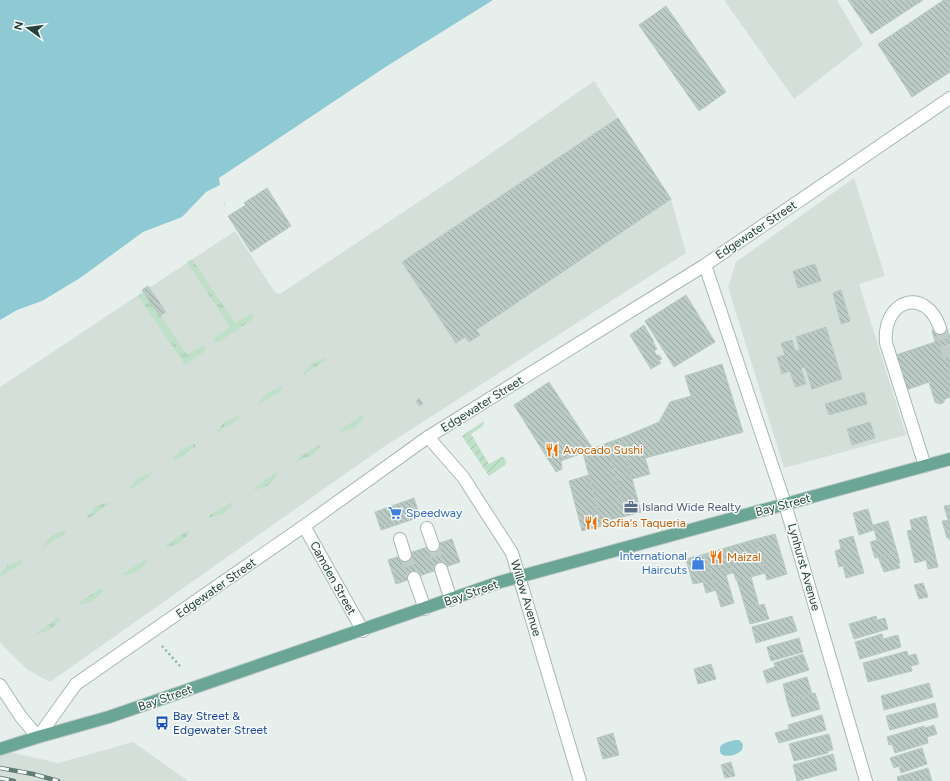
<svg xmlns="http://www.w3.org/2000/svg" width="950" height="781" font-family="Figtree,sans-serif">
<style>
.built{fill:#d4dfda}
.grass{fill:url(#grass-tufts)}
.garden{fill:url(#garden-furrows)}
.water{fill:#8ec9d4}
.pier{fill:#e6efeb}
.building{fill:url(#building-back-hatch);stroke:#b8c9c2}
.lines{fill:none;stroke-linecap:round;stroke-linejoin:round}
.minor-tunnel{stroke:#bfccc8;stroke-width:12;stroke-dasharray:12 6;stroke-linecap:butt}
.minor-casing{stroke:#a8b8b2;stroke-width:14}
.major-casing{stroke:#c2cac8;stroke-width:14}
.path{stroke:#86b3a5;stroke-width:2.5;stroke-dasharray:2 3;stroke-linecap:butt}
.minor{stroke:#fff;stroke-width:12}
.major{stroke:#6aa596;stroke-width:12}
.rail-casing{stroke:#5f7d75;stroke-width:4.5}
.rail{stroke:#f7fbf9;stroke-width:3;stroke-dasharray:9;stroke-linecap:butt}
.labels{text-anchor:middle;stroke-width:3;stroke-linejoin:round;paint-order:stroke}
.street-label{font-size:12px;fill:#24423a;stroke:#f7fbf9}
.food-label{font-size:12px;fill:#c56008;stroke:#f7fbf9;text-anchor:start}
.service-label{font-size:12px;fill:#4e5e75;stroke:#f7fbf9;text-anchor:start}
.shop-label{font-size:12px;fill:#366cbe;stroke:#f7fbf9;text-anchor:start}
.transit-label{font-size:12px;fill:#164399;stroke:#f7fbf9;text-anchor:start}
</style>
<defs>
<pattern id="grass-tufts" width="24" height="20" patternUnits="userSpaceOnUse"><rect width="24" height="20" fill="#bfe0c8"/><path d="M3 7l-1-3M5 7V3M7 7l1-3M15 17l-1-3M17 17v-4M19 17l1-3" fill="none" stroke="#a4c1ad"/></pattern>
<pattern id="garden-furrows" width="10" height="10" patternUnits="userSpaceOnUse"><rect width="10" height="10" fill="#bfe0c8"/><path d="M-1 1l2-2M0 10L10 0M9 11l2-2" fill="none" stroke="#a4c1ad"/></pattern>
<pattern id="building-back-hatch" width="6" height="6" patternUnits="userSpaceOnUse"><rect width="6" height="6" fill="#bbcac4"/><path d="M-1 5l2 2M0 0l6 6M5-1l2 2" fill="none" stroke="#98a6a0"/></pattern>
</defs>
<rect width="100%" height="100%" fill="#e6efeb"/>
<path class="built" d="M724,0H837L863,45L794,99Z
M594,81L671,199L686,253L382,448L50,682L28,670L5,648L0,642V387L235,231L272,288L277,294L278,293L280,294L486,157Z
M854,178L885,276L859,284L906,435L784,468L728,287L736,262Z
M133,742L188,781H0V750L58,763Z"/>
<path class="grass" d="M192,259L235,323L250,314L254,315L252,320L219,342H215L214,338L230,327L187,262Z
M144,291L187,355L203,345L206,347L205,351L185,365L138,296Z
M325,358L326,359L324,361L305,374H303L312,363Z
M281,387L283,388L281,391L259,404V402L268,392Z
M363,415L364,418L354,428L340,432L341,429Z
M238,416L240,417L238,419L218,432H216L225,421Z
M194,444H195V447L174,461L172,460L180,450Z
M319,445L320,447L310,457L296,461L298,458Z
M151,472L152,474L150,476L131,489H128L138,478Z
M276,473L277,476L267,486L255,490L254,489L255,487Z
M108,502L109,503L107,506L88,519L86,518L95,507Z
M232,502L233,504L223,514L209,518L210,515Z
M64,530L66,532L64,534L44,547H42L51,536Z
M189,530L190,532L180,543L167,547L166,546L167,544Z
M21,560L23,561L21,564L0,577V574L8,565Z
M145,560H147V562L137,572L123,576L124,573Z
M100,589H102L104,590L93,601L79,605L80,602Z
M58,618H60V620L50,630L38,634L36,633Z"/>
<path class="garden" d="M484,421L483,426L471,434L489,464L501,457H504L506,462L505,465L489,476L462,436Z"/>
<path class="water" d="M0,0H513L222,191L226,209L0,346Z
M736,740H739L743,744L742,750C737,755 727,758 721,754C716,743 728,742 736,740Z"/>
<path class="pier" d="M493,0H515L367,101L224,192L226,201L224,202L227,211L19,346L0,348V320L17,310L42,301L80,278L143,232L182,217L206,192L220,185L219,178L387,66Z"/>
<path class="building" d="M848,0H923L871,34Z
M944,0H950V72L912,97L878,44Z
M666,6L726,92L699,111L639,25Z
M618,118L671,199L476,330L480,335L469,342L465,337L456,343L402,262Z
M267,188L291,226L251,252L228,216L246,205L244,203Z
M815,264L821,281L798,288L793,271Z
M148,286L166,312L160,316L142,290Z
M841,290L850,321L841,324L833,293Z
M686,295L715,342L674,367L645,321Z
M644,325L654,342H653L657,349L654,351L657,356L659,355L662,359L659,360L661,363L651,369L630,335Z
M946,326L950,337V397L945,399L943,403L939,404L935,402L929,382L906,390L896,355L935,342L932,330Z
M826,327L842,379L812,389L805,367L801,368L806,384L795,387L790,371L782,374L777,357L785,355L781,343L792,340L795,351L800,350L796,337Z
M722,364L743,432L645,458L650,474L632,479L621,438L659,422L670,402L691,396L685,376Z
M549,382L593,449L561,461L562,469L556,472L514,405Z
M864,392L867,404L829,415L825,404Z
M419,398L423,404L419,406L416,401Z
M870,422L875,438L852,445L847,429Z
M621,438L641,512L626,516L607,443Z
M607,443L626,516L601,522L583,453Z
M589,475L602,526L582,531L569,481Z
M414,498L420,517L381,530L375,512Z
M950,505V540L949,538H947L942,521L948,520L944,506Z
M868,509L874,530L859,535L853,513Z
M926,516L938,567L928,569L926,560L915,563L907,531L912,530L910,520Z
M888,521L897,552L875,558L870,542L877,540L873,525Z
M775,534L787,574L767,580L756,539Z
M853,536L864,573L846,578L843,566L839,567L835,551L841,549L839,540Z
M452,539L460,562L396,584L388,560Z
M756,539L765,573L751,577L759,606L746,610L737,580H736L734,573H732L725,548Z
M725,548L732,573L726,575L734,603L721,607L705,554Z
M897,552L900,563H898L900,568L884,572L878,557Z
M705,554L716,590L706,593L703,582L693,584L686,559Z
M923,583L928,597L919,599L914,585Z
M764,604L769,619L750,624L746,610Z
M792,616L797,631L756,643L752,627Z
M876,616L877,620L885,618L888,629L854,639L849,624Z
M882,634L883,639L898,635L901,647L860,659L855,642Z
M799,638L803,652L771,661L767,647Z
M907,651L908,656L916,654L919,664L911,666L912,671L868,682L863,663Z
M803,654L809,670L767,683L763,671L775,667L774,663Z
M711,664L716,679L698,684L694,669Z
M807,677L812,694L787,701L783,684Z
M929,683L933,697L884,710L881,696Z
M815,693L820,709L792,717L787,701Z
M935,703L938,717L890,730L886,716Z
M822,715L826,730L779,743L775,733L789,729L788,725Z
M934,725L937,734L927,737L928,743L895,753L892,744L889,745L887,737L924,726L925,728Z
M613,733L619,755L603,759L597,738Z
M829,734L833,750L828,751V753L794,761L789,744Z
M922,748L927,764L901,773L899,766L894,768L890,758Z
M833,754L837,770L797,781L793,765Z
M731,762L735,776L725,778L721,765Z
M928,768L932,781H898L897,777Z"/>
<g class="lines">
<path class="minor-tunnel" d="M940,328L950,361
M433,545L441,569
M405,555L414,578"/>
<g class="minor-casing">
<path id="minor" d="M705,265L785,504L866,781
M428,437L463,477L512,553L580,781
M925,466L886,343C882,299 926,286 940,328
M304,526L363,631
M427,528L433,545
M400,539L405,555
M441,569L451,600
M414,578L425,609
M0,685L21,717L38,737L76,684L304,526L428,437L705,265L950,98"/>
</g>
<g class="major-casing">
<path id="major" d="M0,749L38,737L109,717L500,582L950,459"/>
</g>
<path class="path" d="M162,646L180,666"/>
<use href="#minor" class="minor"/>
<use href="#major" class="major"/>
<g class="rail-casing">
<path id="rail" d="M0,768L33,774L58,781
M0,778L14,781"/>
</g>
<use href="#rail" class="rail"/>
</g>
<defs>
<g id="restaurant-bare" transform="scale(1.08)"><path d="M-5-6h1v4h1v-4h1v4h1v-4h1v5L-1.5 .5V6h-2V.5L-5-1ZM5-6V6H3V1.5H1.5Q1.5-4 5-6Z" fill="#e8710a" stroke="#f7fbf9" stroke-width="2.5" paint-order="stroke"/></g>
<g id="office-bare" transform="scale(1.08)"><path d="M-6-3h4V-5.5h4V-3h4V5H-6ZM-1-4.5V-3h2v-1.5ZM-6 0V1H6V0Z" fill="#5c6f8a" stroke="#f7fbf9" stroke-width="2.5" paint-order="stroke"/></g>
<g id="supermarket-bare" transform="scale(1.08)"><path d="M-6-5.5h2.5l.6 2H6L4.5 2H-2.5L-4.4-4H-6ZM-1.5 3.2a1.3 1.3 0 1 0 .1 0ZM3 3.2a1.3 1.3 0 1 0 .1 0Z" fill="#3f7fe0" stroke="#f7fbf9" stroke-width="2.5" paint-order="stroke"/></g>
<g id="shop-bare" transform="scale(1.08)"><path d="M-5-2.5h2.3a2.7 3.5 0 0 1 5.4 0H5L5.5 6h-11ZM-1.5-2.5h3a1.5 2.3 0 0 0-3 0Z" fill="#3f7fe0" stroke="#f7fbf9" stroke-width="2.5" paint-order="stroke"/></g>
<g id="bus-bare" transform="scale(1.08)"><path d="M-5-6H5V4H4V6H2V4H-2V6H-4V4H-5ZM-3.5-4V0h7V-4ZM-3.5 1.2v1.5H-2V1.2ZM2 1.2v1.5H3.5V1.2Z" fill="#1a4fb4" stroke="#f7fbf9" stroke-width="2.5" paint-order="stroke"/></g>
</defs>
<g fill-rule="evenodd">
<use href="#restaurant-bare" x="552" y="450"/>
<use href="#office-bare" x="631" y="507"/>
<use href="#supermarket-bare" x="395" y="513"/>
<use href="#restaurant-bare" x="591" y="523"/>
<use href="#restaurant-bare" x="716" y="557"/>
<use href="#shop-bare" x="698" y="563"/>
<use href="#bus-bare" x="162" y="723"/>
</g>
<g class="labels">
<g class="street-label">
<text transform="translate(756 230) rotate(-34)" y="4">Edgewater Street</text>
<text transform="translate(482 404) rotate(-32)" y="4">Edgewater Street</text>
<text transform="translate(783 505) rotate(-15)" y="4">Bay Street</text>
<text transform="translate(804 567) rotate(74)" y="4">Lynhurst Avenue</text>
<text transform="translate(333 578) rotate(61)" y="4">Camden Street</text>
<text transform="translate(216 588) rotate(-35)" y="4">Edgewater Street</text>
<text transform="translate(471 593) rotate(-19)" y="4">Bay Street</text>
<text transform="translate(526 598) rotate(73)" y="4">Willow Avenue</text>
<text transform="translate(165 698) rotate(-19)" y="4">Bay Street</text>
</g>
<g class="food-label">
<text x="563" y="454">Avocado Sushi</text>
<text x="602" y="527">Sofia's Taqueria</text>
<text x="727" y="561">Maizal</text>
</g>
<g class="service-label">
<text x="642" y="511">Island Wide Realty</text>
</g>
<g class="shop-label">
<text x="406" y="517">Speedway</text>
<text x="687" y="560" text-anchor="end">International<tspan x="687" dy="14">Haircuts</tspan></text>
</g>
<g class="transit-label">
<text x="173" y="720">Bay Street &amp;<tspan x="173" dy="14">Edgewater Street</tspan></text>
</g>
</g>
<g transform="translate(28 28) rotate(284)" stroke="#f7fbf9" stroke-width="3" paint-order="stroke">
<path d="M0-3L7 15L0 10L-7 15Z" fill="#24423a"/>
<text y="-6" font-size="11" font-weight="bold" text-anchor="middle" fill="#24423a">N</text>
</g>
</svg>
